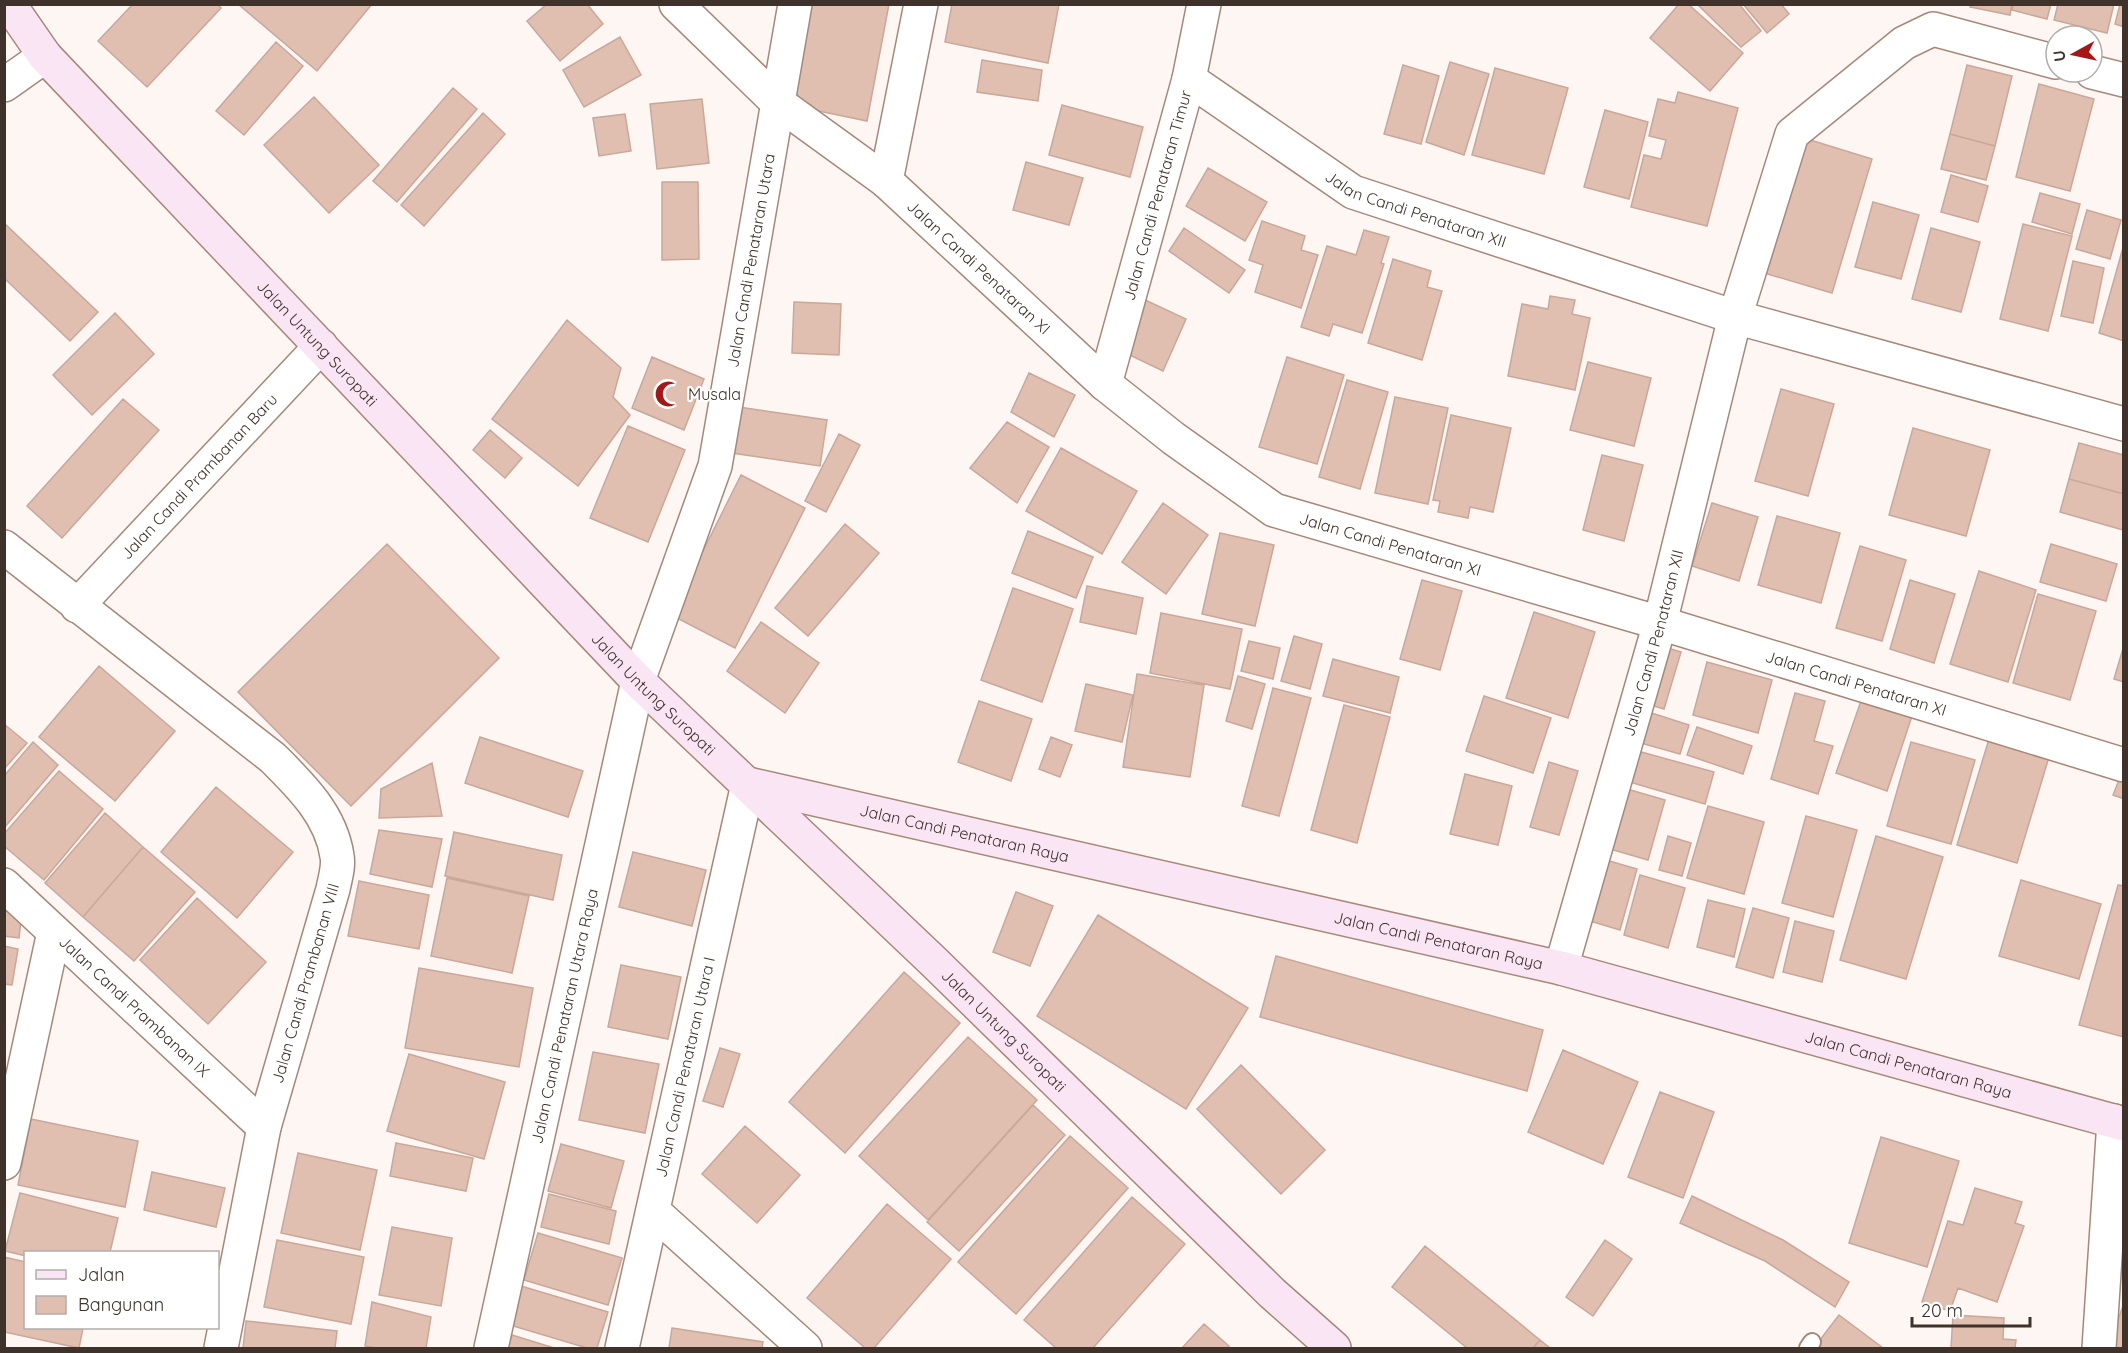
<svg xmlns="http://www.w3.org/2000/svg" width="2128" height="1353" font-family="Quicksand,sans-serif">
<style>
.building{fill:#e1bfb0;stroke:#c9a799;stroke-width:1.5}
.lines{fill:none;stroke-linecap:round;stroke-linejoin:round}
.service-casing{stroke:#a78878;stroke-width:20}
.minor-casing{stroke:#a78878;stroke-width:36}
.secondary-casing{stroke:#a78878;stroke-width:36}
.service{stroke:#fff;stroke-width:16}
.minor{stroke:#fff;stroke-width:33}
.secondary{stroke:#fae5f5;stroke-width:33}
.labels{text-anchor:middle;stroke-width:4.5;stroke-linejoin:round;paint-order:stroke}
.street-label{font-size:16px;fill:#3e322b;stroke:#fff}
.poi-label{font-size:16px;fill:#3e322b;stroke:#fff;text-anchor:start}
</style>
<rect width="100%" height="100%" fill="#fdf6f3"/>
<path class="building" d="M133,4H217L221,8L147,87L98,41Z
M238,4H372L317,71Z
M547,4H587L603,24L560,61L527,21Z
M799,4H889L867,121L780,103Z
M952,4H1059L1048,63L945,42Z
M1679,4H1688L1743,53L1710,91L1650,38Z
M1697,4H1739L1761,31L1741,47Z
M1743,4H1781L1789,14L1767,33Z
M1971,4H2012L2010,15L1970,7Z
M2014,4H2051L2047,19L2012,10Z
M2058,4H2114L2107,33L2054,20Z
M2120,4H2124V27L2115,24Z
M620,37L641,75L584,107L563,70Z
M276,42L303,66L244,135L216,111Z
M982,60L1042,70L1038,101L977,92Z
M1450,62L1489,74L1464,155L1426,142Z
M1403,65L1439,76L1421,144L1384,134Z
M1967,65L2012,76L1995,146L1950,134Z
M1495,68L1568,88L1544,174L1472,155Z
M2039,84L2094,99L2070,191L2016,177Z
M453,88L477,109L397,202L373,181Z
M1678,92L1738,108L1707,226L1631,207L1644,155L1661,159L1666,140L1649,136L1658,99L1675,103Z
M314,97L379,165L329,213L264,145Z
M702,99L709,163L657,169L650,104Z
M1062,105L1143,127L1130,177L1049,155Z
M1605,110L1648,122L1629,199L1584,187Z
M483,113L505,134L424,226L401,205Z
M625,114L631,151L599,156L593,118Z
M1950,134L1995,146L1986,180L1941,169Z
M1794,135L1872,159L1832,293L1754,270Z
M1026,162L1083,178L1069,225L1013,210Z
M1208,168L1267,202L1245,241L1186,206Z
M1951,175L1988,186L1978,222L1941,212Z
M662,182H698L699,259L662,260Z
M2040,193L2080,204L2072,234L2032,222Z
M1873,202L1919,215L1901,279L1855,267Z
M2087,210L2121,220L2110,259L2076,249Z
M1262,221L1305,236L1301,250L1318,255L1301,308L1255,292L1263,265L1249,260Z
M4,223L98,312L70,341L4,278Z
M2023,224L2072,236L2048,331L2000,319Z
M1184,228L1245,270L1229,293L1169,251Z
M1931,228L1980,242L1961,312L1912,299Z
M1364,230L1389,237L1381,263L1384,264L1362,333L1333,324L1329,336L1301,327L1327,246L1356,255Z
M2124,244V341L2099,333Z
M1393,259L1431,271L1427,287L1442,291L1422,360L1368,343Z
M2073,261L2104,268L2093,323L2061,316Z
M1550,296L1575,300L1572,314L1590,318L1575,390L1508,376L1522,304L1548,309Z
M1143,299L1186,319L1163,371L1119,350Z
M794,302L841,304L839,355L792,353Z
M115,313L154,354L92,415L53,375Z
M567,320L621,368L613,397L630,415L578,486L492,419Z
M652,357L704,379L684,430L632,408Z
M1287,357L1344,375L1317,464L1259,447Z
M1588,362L1651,378L1634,446L1570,430Z
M1029,373L1075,395L1054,437L1011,412Z
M1347,380L1388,392L1360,489L1319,477Z
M1781,389L1834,404L1808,496L1755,481Z
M1395,397L1448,408L1428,504L1375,493Z
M123,399L159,430L62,538L27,506Z
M732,406L827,420L820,466L725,452Z
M1451,415L1511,428L1493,512L1470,507L1468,518L1438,512L1440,501L1433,500Z
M1007,422L1049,447L1017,503L970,468Z
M628,426L685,450L648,542L590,518Z
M1913,428L1990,450L1966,536L1889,515Z
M490,430L522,458L505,478L473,450Z
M839,434L860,445L826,512L805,501Z
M2079,443L2124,455V494L2069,479Z
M1061,448L1137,491L1102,554L1026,511Z
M1602,455L1643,465L1624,541L1583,530Z
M741,475L805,508L735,648L671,615Z
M2069,479L2124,494L2123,530L2060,512Z
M1163,503L1208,535L1166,594L1122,562Z
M1712,503L1758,517L1739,581L1692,566Z
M1777,516L1840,533L1821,603L1758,585Z
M845,524L879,553L808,636L775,608Z
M1028,531L1093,557L1076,598L1012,573Z
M1220,533L1274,545L1255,626L1202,614Z
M387,544L499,658L351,806L238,692Z
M2051,544L2117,564L2106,601L2040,582Z
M1860,546L1906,560L1882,641L1836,628Z
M1979,571L2036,590L2008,682L1950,664Z
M1422,580L1462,591L1440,670L1400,659Z
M1910,580L1955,594L1934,663L1890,649Z
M1087,586L1143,598L1136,634L1080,622Z
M1013,588L1073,609L1042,702L981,680Z
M2038,594L2096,611L2070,700L2013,683Z
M1534,612L1595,632L1568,718L1506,698Z
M1161,613L1242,629L1230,689L1150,673Z
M761,622L819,663L785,713L727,671Z
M1294,636L1322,644L1310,689L1281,681Z
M1249,641L1280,648L1273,679L1241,671Z
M1658,645L1681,652L1664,709L1641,702Z
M2124,645V682L2114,679Z
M1333,659L1399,677L1390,713L1323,696Z
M1707,662L1772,680L1758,733L1693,715Z
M99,666L175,731L115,801L39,737Z
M1137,674L1204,685L1190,777L1123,767Z
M1238,676L1265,684L1252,729L1226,721Z
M1086,684L1133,695L1122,742L1075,731Z
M1273,688L1311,698L1279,816L1242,806Z
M1795,693L1825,701L1814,741L1833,746L1818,794L1771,779Z
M1484,696L1551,718L1533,773L1466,751Z
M1862,698L1912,716L1887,791L1836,773Z
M979,701L1032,719L1011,781L958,762Z
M1344,705L1390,717L1357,843L1311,830Z
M1639,709L1689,725L1680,754L1630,740Z
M4,724L27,743L4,769Z
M1697,727L1752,746L1743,774L1687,755Z
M480,737L583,771L568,817L465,783Z
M1051,737L1072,745L1060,777L1039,769Z
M1989,739L2049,757L2017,863L1957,845Z
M33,742L58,765L4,828V776Z
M1911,742L1975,760L1951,844L1887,826Z
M1634,750L1714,772L1705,804L1626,781Z
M1549,762L1578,771L1559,835L1530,827Z
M432,763L442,816L379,818L381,789Z
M2123,770H2124V799L2113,795Z
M59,771L103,809L44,880L4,846V834Z
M1465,774L1512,786L1498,845L1450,834Z
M216,787L293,852L237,918L161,852Z
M1627,789L1665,800L1648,860L1610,849Z
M1708,806L1764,822L1744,894L1687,878Z
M105,813L143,847L83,917L45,883Z
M1806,816L1857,830L1833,917L1782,903Z
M379,830L442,839L432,887L370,874Z
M454,832L562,855L553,900L445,876Z
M1668,836L1691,843L1682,876L1659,870Z
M1876,836L1943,857L1906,979L1840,960Z
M143,847L195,892L134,961L83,917Z
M633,852L706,870L692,926L619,907Z
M1606,860L1637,869L1620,930L1590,921Z
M1640,875L1685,888L1668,948L1624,935Z
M447,878L529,896L512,973L431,956Z
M2021,880L2101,904L2079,979L1999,956Z
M359,881L429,895L419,949L348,936Z
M2118,885L2124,886V1037L2079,1025Z
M1016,892L1053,906L1030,966L993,952Z
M197,898L266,962L208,1024L140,960Z
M1708,900L1745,909L1734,957L1697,947Z
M4,905L22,911L19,938L4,936Z
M1753,908L1789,918L1773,978L1736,967Z
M1098,915L1248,1008L1186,1109L1037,1016Z
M1795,921L1834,931L1822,982L1783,972Z
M4,946L18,949L12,985L4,984Z
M1276,956L1543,1030L1527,1091L1260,1017Z
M621,965L681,977L668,1039L608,1027Z
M419,968L533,988L519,1067L405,1048Z
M904,972L960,1023L845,1153L789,1102Z
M968,1037L1037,1100L928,1220L859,1156Z
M720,1048L740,1054L723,1107L703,1101Z
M1563,1050L1638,1082L1603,1164L1528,1132Z
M593,1052L659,1064L645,1133L579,1120Z
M409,1054L505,1082L484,1159L387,1131Z
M1241,1065L1325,1150L1281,1194L1197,1109Z
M1660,1092L1714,1112L1683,1198L1628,1177Z
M1033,1105L1065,1135L959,1251L927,1222Z
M31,1119L138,1141L125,1207L18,1185Z
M745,1126L800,1175L757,1223L702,1174Z
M1070,1136L1128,1188L1016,1314L958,1262Z
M1881,1137L1959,1161L1927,1267L1849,1243Z
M396,1143L473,1158L466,1191L390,1176Z
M561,1144L624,1161L611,1208L548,1191Z
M298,1153L377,1170L360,1250L281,1233Z
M152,1172L225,1188L216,1227L144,1210Z
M1975,1188L2022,1202L2015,1223L2024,1226L1997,1302L1958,1288L1950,1311L1922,1302L1948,1221L1963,1225Z
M20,1193L118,1218L110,1252H26V1256L5,1251Z
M549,1194L616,1211L609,1244L541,1227Z
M1692,1196L1783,1240L1849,1282L1835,1307L1765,1261L1680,1223Z
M1132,1197L1185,1244L1093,1348H1056L1024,1320Z
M887,1204L951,1259L874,1348H865L807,1298Z
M392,1227L452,1238L441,1306L379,1295Z
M538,1233L622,1258L608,1305L524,1280Z
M277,1240L364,1257L351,1324L264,1307Z
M1605,1240L1632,1259L1593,1316L1566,1297Z
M1425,1246L1540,1340L1533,1348H1467L1392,1287Z
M4,1257L26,1262V1328H83L79,1348L4,1332Z
M521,1286L608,1312L597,1348H587L510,1325Z
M372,1302L431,1317L426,1348H376L365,1346Z
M2124,1303V1348H2108Z
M1839,1315L1883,1348H1821L1816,1345Z
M1953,1315L2004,1318L2003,1339L2016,1340L2015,1348H1951Z
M246,1321L337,1331L335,1348H243Z
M1204,1324L1229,1346L1227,1348H1182Z
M672,1328L763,1342L762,1348H669Z
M512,1335L554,1348H508Z
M1540,1340L1550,1348H1533Z"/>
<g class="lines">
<g class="service-casing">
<path id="service" d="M1808,1348L1812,1342"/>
</g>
<g class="minor-casing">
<g id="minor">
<path id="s1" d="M676,4L777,102L886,181L1105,384L1173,438L1274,510L1660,623L2124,765"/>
<path d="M2092,72L2124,80"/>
<path id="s2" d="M1189,79L1353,192L1735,317L2124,424"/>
<path d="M4,85L45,56"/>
<path d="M886,181L921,4"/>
<path id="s3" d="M1105,384L1189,79L1204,4"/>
<path d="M4,547L273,758C301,786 331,815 337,856C339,866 335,879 333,889L264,1127L221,1348"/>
<path id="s4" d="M77,606L321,346"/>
<path id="s5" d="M4,885L264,1127"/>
<path id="s6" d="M1561,968L1660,623L1735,317L1792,134L1904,43L1933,29L2056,62"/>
<path d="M4,1163L54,932"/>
<path d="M653,1211L805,1348"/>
<path id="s7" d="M491,1348L638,681L715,466L795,4"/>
<path id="s8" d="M622,1348L748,784"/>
<path d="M2099,1348L2114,1121"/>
</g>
</g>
<g class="secondary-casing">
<g id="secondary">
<path id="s9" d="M9,4L45,56L638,681L934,962L1272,1293L1334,1348"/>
<path id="s10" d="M748,784L1561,968L2124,1124"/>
</g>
</g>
<use href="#service" class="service"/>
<use href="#minor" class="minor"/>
<use href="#secondary" class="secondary"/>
</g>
<defs>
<g id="mosque-bare" transform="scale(2.07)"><path d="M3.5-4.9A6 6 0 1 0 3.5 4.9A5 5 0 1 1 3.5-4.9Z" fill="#a81516" stroke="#fff" stroke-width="2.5" paint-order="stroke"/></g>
</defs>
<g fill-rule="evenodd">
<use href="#mosque-bare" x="668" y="394"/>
</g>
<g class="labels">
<g class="street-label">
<text dy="6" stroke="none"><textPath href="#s3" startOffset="196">Jalan Candi Penataran Timur</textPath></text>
<text dy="6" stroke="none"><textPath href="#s2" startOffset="264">Jalan Candi Penataran XII</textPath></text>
<text dy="6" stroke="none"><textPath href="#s7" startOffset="1120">Jalan Candi Penataran Utara</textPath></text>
<text dy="6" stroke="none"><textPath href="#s1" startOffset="402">Jalan Candi Penataran XI</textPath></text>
<text dy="6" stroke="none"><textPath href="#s9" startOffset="459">Jalan Untung Suropati</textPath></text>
<text dy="6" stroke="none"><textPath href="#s4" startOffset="178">Jalan Candi Prambanan Baru</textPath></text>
<text dy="6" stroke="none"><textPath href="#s1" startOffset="906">Jalan Candi Penataran XI</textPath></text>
<text dy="6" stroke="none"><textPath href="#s6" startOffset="338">Jalan Candi Penataran XII</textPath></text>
<text dy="6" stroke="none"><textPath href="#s1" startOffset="1392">Jalan Candi Penataran XI</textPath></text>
<text dy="6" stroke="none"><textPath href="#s9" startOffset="945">Jalan Untung Suropati</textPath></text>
<text dy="6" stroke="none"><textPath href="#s10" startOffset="222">Jalan Candi Penataran Raya</textPath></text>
<text dy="6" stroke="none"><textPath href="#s10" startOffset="708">Jalan Candi Penataran Raya</textPath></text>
<text transform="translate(305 983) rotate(-74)" y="6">Jalan Candi Prambanan VIII</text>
<text dy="6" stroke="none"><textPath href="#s5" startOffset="178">Jalan Candi Prambanan IX</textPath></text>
<text dy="6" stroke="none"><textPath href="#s7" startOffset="340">Jalan Candi Penataran Utara Raya</textPath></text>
<text dy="6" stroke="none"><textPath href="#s9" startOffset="1431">Jalan Untung Suropati</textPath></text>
<text dy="6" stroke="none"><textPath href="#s10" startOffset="1194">Jalan Candi Penataran Raya</textPath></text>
<text dy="6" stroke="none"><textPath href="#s8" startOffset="288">Jalan Candi Penataran Utara I</textPath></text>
</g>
<g class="poi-label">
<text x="688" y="400">Musala</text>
</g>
</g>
<rect width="2128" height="1353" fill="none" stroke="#3e322b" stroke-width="12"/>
<rect x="24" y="1251" width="195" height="78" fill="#ffffff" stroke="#b2adaa" stroke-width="1.5"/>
<rect x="36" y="1270" width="30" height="9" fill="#fae5f5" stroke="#b2adaa" stroke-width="1.5"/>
<text x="78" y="1281" font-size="18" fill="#3e322b">Jalan</text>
<rect x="36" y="1296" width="30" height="18" fill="#e1bfb0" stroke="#b2adaa" stroke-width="1.5"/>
<text x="78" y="1311" font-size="18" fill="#3e322b">Bangunan</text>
<g transform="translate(2074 54) rotate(262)"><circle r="28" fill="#ffffff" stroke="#b2adaa" stroke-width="1.5"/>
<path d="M0-4.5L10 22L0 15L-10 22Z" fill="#a81516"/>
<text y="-9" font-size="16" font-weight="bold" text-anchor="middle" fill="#3e322b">U</text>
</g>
<path d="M1912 1317v9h118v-9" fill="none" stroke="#3e322b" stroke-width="3"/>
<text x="1921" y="1317" font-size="18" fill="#3e322b" stroke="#ffffff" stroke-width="4.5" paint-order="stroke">20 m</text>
</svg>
